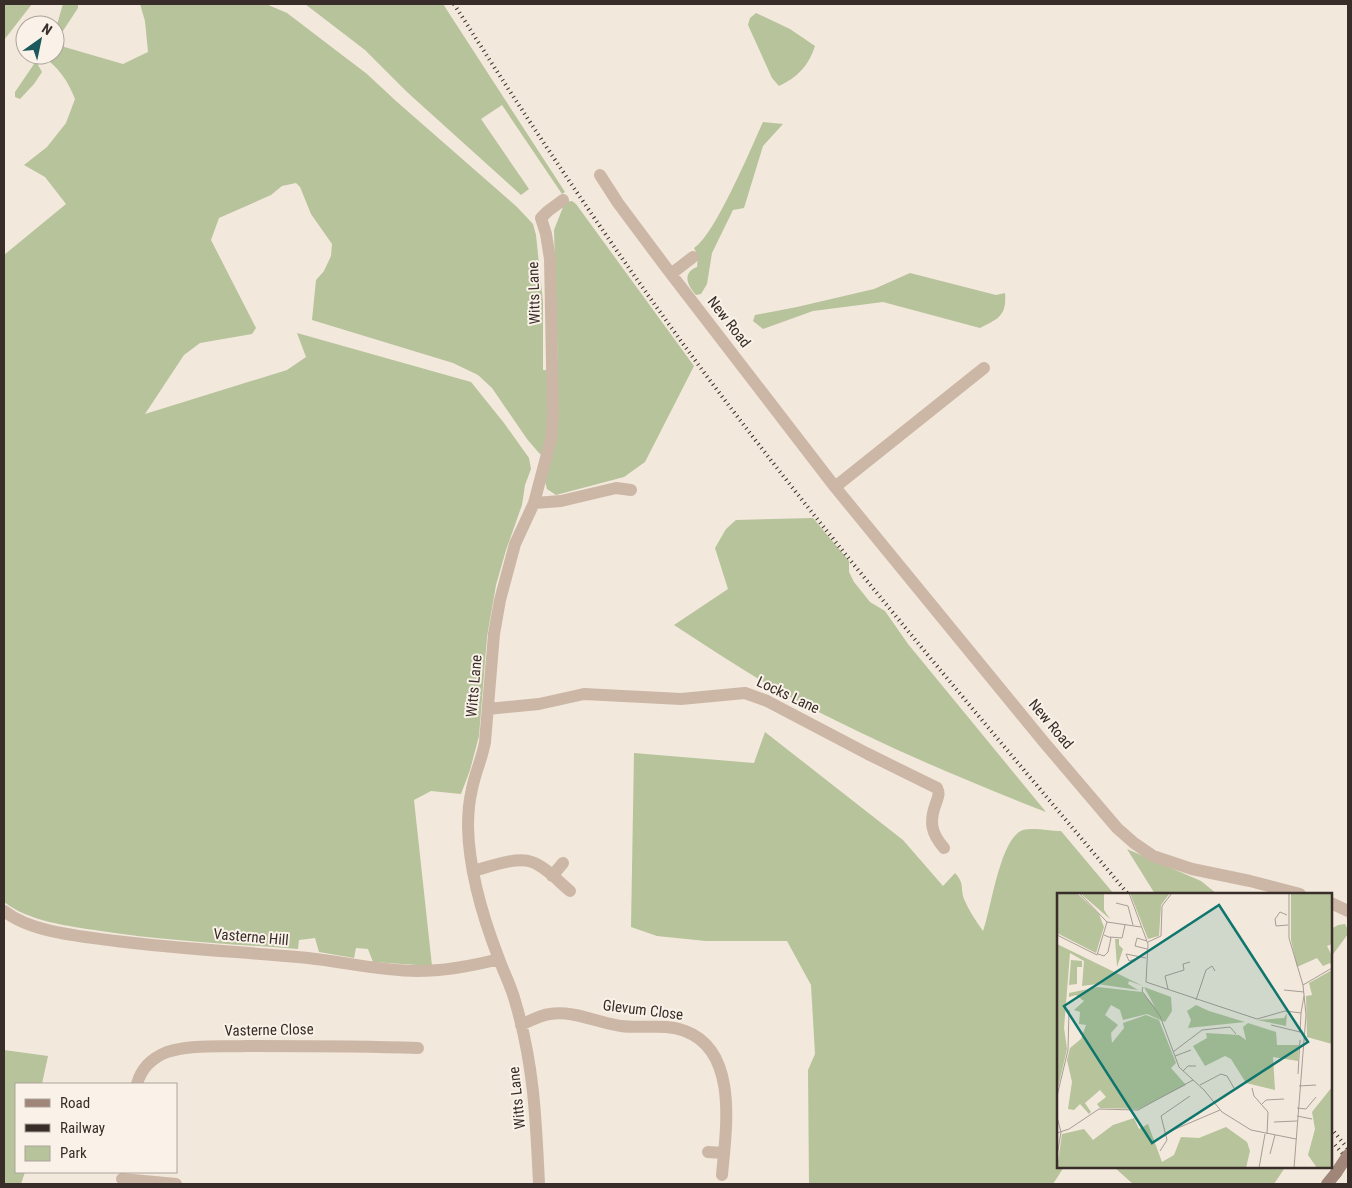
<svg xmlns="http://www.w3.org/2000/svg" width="1352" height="1188" font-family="'Roboto Condensed',sans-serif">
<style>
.green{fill:#b6c39b}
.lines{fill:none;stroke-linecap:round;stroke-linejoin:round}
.street{stroke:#ccb7a7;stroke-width:12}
.secondary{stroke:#a08678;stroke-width:12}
.rail{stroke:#382d28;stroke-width:4;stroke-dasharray:1 4;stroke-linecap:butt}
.secondary-bridge{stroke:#a08678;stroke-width:12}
.labels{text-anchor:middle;stroke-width:4;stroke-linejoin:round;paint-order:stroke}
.street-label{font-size:15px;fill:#382d28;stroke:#faf2e9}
.inset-road{fill:none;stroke:#a89d94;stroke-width:1}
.view{fill:#0f766e;fill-opacity:0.15;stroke:#0f766e;stroke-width:2.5}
.inset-edge{fill:none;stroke:#382d28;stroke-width:2.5}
</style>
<rect width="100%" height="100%" fill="#f3e8dc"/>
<path class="green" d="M4,4H32L4,40Z
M63,4H78V8L55,43C55,29 59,18 63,4Z
M140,4H266L287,13L367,74L396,101L517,207L533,224L536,235L543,302V370L558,371L554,230L565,202L572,201L576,204L694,366L645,462L624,477L556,495L547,489L545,481L549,461L539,453L527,439L492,388L478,375L453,363L312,320L316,280L324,271L331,256L332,244L311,214L300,187L296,183L282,186L271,195L219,218L211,240L256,328L252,334L200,343L184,355L145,414L287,370L306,357L297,333L471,382L504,423L529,458L531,469L525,485L522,505L506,550L496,585L487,637L479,736L470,770L461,794L431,791L414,800L432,966L373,962L368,949L356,948L354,958L319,952L315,938L299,940L298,949C232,944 166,941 101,931C69,926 30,922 4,902V255L66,204L45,177L24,165L47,147L66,123L75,99C69,84 62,72 49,61L61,46L123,64L148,52L145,21Z
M305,4H443L565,192L562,194L502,105L481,119L529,189L521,195L407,92L365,50Z
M756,13L790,29L815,46C809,65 798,77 779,86L772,78L748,25L750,18Z
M37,63L42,72L34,84L20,99L15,97V92L34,64Z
M763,122L783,124L763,146L744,208L733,210L712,253L707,284L701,294L696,295C687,285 682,273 697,267L698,256L694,248C715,235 751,148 763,122Z
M910,273L996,295L1005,293C1007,316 998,319 980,328L883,302L813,311L763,329L753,321L755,315L797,307L874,289Z
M813,518L849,561V572L854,582L870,602L885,611L908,644L1046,812C959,778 872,741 790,697C750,675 712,650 674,625L728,589L715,548L726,529L736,520Z
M765,732L903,840L943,886L955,873C965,884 960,887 964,899C969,911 976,921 983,931C991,910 1000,837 1023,830C1034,827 1050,831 1061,831L1114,894H1058V1167H1064L1053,1184H809L808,1070L815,1054L811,985L787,941H706L657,936L631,927L634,753L754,763Z
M1127,849L1201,881L1217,894H1155Z
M1345,924L1348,930V934L1331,957V929L1338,925Z
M4,1050L48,1056L42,1084H16V1172H25L21,1184H4Z
M1114,1167H1281L1284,1169L1274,1184H1133Z"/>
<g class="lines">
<path class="street" d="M600,175L618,203L668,270L835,487L1043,741L1117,828L1134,843L1153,856L1192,869L1250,881L1300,894
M671,274L693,257
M835,487L984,368
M534,503L561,501L616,488L631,490
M488,709L539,704L584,694L681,699L745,693L767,701L868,754L937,788C940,794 938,797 936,803C929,822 931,833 944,848
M473,871C489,867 516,856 532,862C546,867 558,881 570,891
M552,876L563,863
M1331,903L1348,911
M4,911C32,933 81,936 116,941C180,949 244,952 308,958C345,962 380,971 417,971C445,971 472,966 499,959
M521,1025C530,1021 540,1015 550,1014C573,1010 598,1023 621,1026C642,1029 665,1023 685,1031C739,1051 726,1130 722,1175
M137,1084C141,1069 152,1058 167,1052C191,1044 221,1047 247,1046C304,1046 361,1046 418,1048
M708,1152L724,1153
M122,1179L176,1184
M539,1184C536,1120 534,1064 515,1001C511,986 504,973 499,959C483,918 469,871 468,827C468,815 469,801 472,789C475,773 482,759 485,742L494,634L500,600L515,544L534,503L551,439L553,415L550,259L546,234L541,218L548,211L563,200"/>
<path class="secondary" d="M1327,1184L1336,1173"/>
<path class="rail" d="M454,4C533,129 615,252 703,371C837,551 984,722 1128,894
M1331,1128L1348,1149
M1335,1145L1348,1160"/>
<path class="secondary-bridge" d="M1336,1173L1348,1155"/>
</g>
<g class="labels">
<g class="street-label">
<text transform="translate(534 293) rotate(-92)" y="5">Witts Lane</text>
<text transform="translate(729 322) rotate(52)" y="5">New Road</text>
<text transform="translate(474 686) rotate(-85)" y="5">Witts Lane</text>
<text transform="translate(788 695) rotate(25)" y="5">Locks Lane</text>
<text transform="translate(1051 724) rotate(50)" y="5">New Road</text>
<text transform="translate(251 937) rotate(5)" y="5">Vasterne Hill</text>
<text transform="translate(643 1010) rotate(7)" y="5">Glevum Close</text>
<text transform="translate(269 1030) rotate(-1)" y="5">Vasterne Close</text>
<text transform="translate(517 1098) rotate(-96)" y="5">Witts Lane</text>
</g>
</g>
<g transform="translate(1057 893)">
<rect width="275" height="275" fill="#f3e8dc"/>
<path d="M0,0H20L42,21L47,34L39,60L0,40ZM23,0H47V17L53,26ZM73,0H113L104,12L102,43L91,46ZM234,0H275V51L270,53L275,63V75L273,70L266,73L260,65L240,74L234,47ZM58,46H62V52L66,56L60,74ZM0,51L86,93L72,88L71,91L81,97L40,91L25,93L27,68L13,60L7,135L10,156L0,199ZM14,67L25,68V74H20V91L12,92ZM275,77V151L250,144L249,103L255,102L252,90ZM41,94L85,99L98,114L87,94L114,104L115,118L108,129L90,121L66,127L63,117L54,112L48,122L61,132L54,140L55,150L67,135L66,130L89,122L102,127L119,170L114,175L129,192L82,216L43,215L40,211L49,204L43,197L28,210L34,219L32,221L23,211L17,217L11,216L15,189L10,167L13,155L24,146L29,132L22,131L23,119L17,117L27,108L19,102L12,104V100ZM139,112L152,118L188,129L131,135L134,127L130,118ZM230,120L229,133L200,127L227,125ZM191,130L219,139L220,152H242L241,168L216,164L218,197L189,190L174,166L168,163L148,173L136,153L150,145L149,140L182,142L189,147L186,134ZM275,194V275H260L251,262L258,236L255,219ZM77,225L82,236L91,231L105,269L117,262L124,244L142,245L169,234L190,249L193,258L189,275H0L5,241L27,236L36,247L56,232Z" fill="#b6c39b"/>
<path class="inset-road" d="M22,0L50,29M72,0L91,51L89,89L200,126L228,118L244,120L247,103M232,0V45L246,92L249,122L237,275M59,10L71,13L76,32M230,22L223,19L218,26L219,33L231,32M50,29L84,34M0,42L40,62L50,29M53,44L65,45L68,32M90,48L80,45L78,53L90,56M91,49L104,43L105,13L115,0M41,61L47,63L51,59L54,45L47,42M82,65L72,68L69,61L89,65M246,92L275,75M86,94L85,98L103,123L122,174L147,197L165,219L194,237L239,246M111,96L108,83L127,77L126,71L133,69M227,97L247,99M139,107L149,77L155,73L158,78M214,132L243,139L244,120M116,159L145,137L173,134L179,141M118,163L134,157M126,178L131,173H139M241,181L243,147M143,192L164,181L170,183L177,195M242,193L259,192M195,195L197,203L211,219L210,241M0,203L11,157L12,117M205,211L209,207L227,206M240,215L249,216L259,204M240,223L255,226M0,224L4,239L0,263M217,229L240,228M0,240L12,236L42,216L81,217L136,187M109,240L163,217M103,258L110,247L104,223L133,203M213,261L218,242M202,275L208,241"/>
<path class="view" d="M162,12L251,149L95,250L7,113Z"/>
<rect width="275" height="275" class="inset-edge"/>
</g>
<rect width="1352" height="1188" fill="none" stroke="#382d28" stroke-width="10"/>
<rect x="15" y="1083" width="162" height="90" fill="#faf2e9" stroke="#aca39c"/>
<rect x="25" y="1099" width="25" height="8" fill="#a08678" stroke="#aca39c"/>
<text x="60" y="1108" font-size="15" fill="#382d28">Road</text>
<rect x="25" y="1124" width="25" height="8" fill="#382d28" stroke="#aca39c"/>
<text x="60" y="1133" font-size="15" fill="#382d28">Railway</text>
<rect x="25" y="1146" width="25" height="15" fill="#b6c39b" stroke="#aca39c"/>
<text x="60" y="1158" font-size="15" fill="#382d28">Park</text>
<g transform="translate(40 40) rotate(33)"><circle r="24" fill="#faf2e9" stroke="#aca39c"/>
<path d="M0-4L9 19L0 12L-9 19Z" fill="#1b595c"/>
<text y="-8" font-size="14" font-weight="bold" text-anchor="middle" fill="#382d28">N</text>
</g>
</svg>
